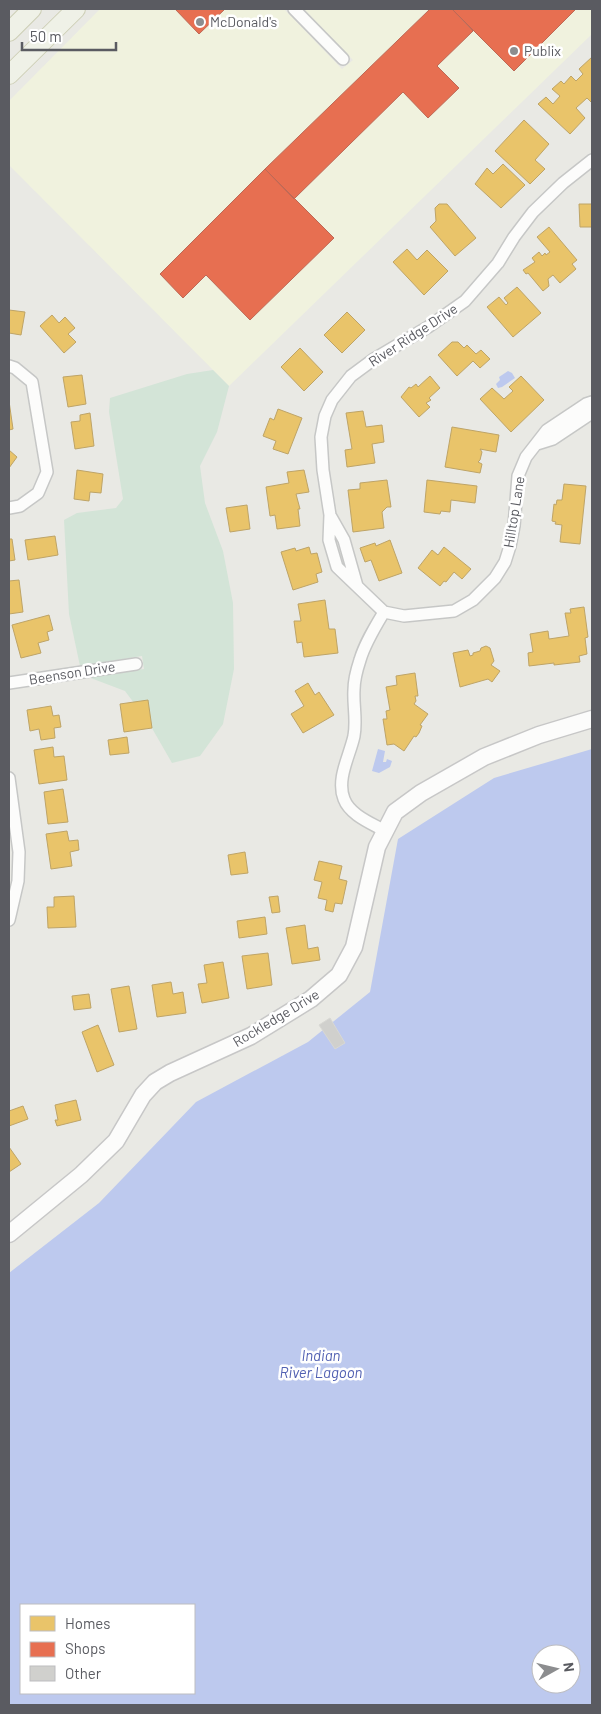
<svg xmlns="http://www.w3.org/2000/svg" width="601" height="1714" font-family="Barlow,sans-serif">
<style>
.commercial{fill:#f0f2de}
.green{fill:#d3e4d7}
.water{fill:#bdc9ee;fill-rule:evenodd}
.homes{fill:#e9c46a;stroke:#bea467}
.shops{fill:#e76f51;stroke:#bd6956}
.building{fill:#d0d0cd;stroke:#d8d8d4}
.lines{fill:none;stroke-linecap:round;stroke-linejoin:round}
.street-casing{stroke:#c6c7c6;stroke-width:14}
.secondary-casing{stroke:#c7c7c7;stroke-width:19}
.primary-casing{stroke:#cdceb5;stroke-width:20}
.street{stroke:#fcfcfb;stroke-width:11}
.secondary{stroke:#fcfcfb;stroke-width:16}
.primary{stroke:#eff1e7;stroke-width:18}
.poi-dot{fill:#8c8d8f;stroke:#fff;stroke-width:2}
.labels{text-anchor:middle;stroke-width:5;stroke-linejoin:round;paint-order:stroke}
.poi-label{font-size:14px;fill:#5a5b61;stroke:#fff;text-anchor:start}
.street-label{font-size:14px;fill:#5a5b61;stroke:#fff}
.water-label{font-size:15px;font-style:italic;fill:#5160b2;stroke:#fff}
</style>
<rect width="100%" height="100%" fill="#e9e9e4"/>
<path class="commercial" d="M100,9H284L342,69L353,60L304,9H592V34L229,386L9,165V101Z"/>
<path class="green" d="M213,370L229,386L217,432L200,466L205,503L223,551L233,603L234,669L223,724L200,756L172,763L149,723L125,691L88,677L144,669L142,656L80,666L69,614L64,520L77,513L116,508L123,499L109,412L110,398L187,374Z"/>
<path class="water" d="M508,371L512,373L515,378L502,387L498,388L496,384L500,380L499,377Z
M378,749L385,751L383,762H386L387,759L392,761L390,767L379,773L372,771Z
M592,749V1705H9V1273L99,1203L196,1102L308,1042L370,992L398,839L494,778ZM21,1605H194V1693H21ZM541,1654H571V1684H541Z"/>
<path class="homes" d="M592,57V103L587,98L576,108L585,118L570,134L538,104L546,97L553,104L560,96L552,89L561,81L564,84L571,76L576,81L583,74L579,69Z
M524,120L549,144L535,160L545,169L530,184L495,151Z
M503,164L525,185L501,208L475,184L487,168L493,174Z
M439,204H447L476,238L455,256L430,227L436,221L435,208Z
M579,204H592V227H580Z
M549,227L577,260L572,264L576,269L560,283L553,275L548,279L549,286L543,291L528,273L526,274L523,270L535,262L532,258L539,252L542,256L545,253L546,255L550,252L537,237Z
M407,249L417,260L427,250L448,271L424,295L393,262Z
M517,287L541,313L513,337L487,307L499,297L506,305L508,303L504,298Z
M9,310L25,312L21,335L9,333Z
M347,312L365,330L342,353L324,335Z
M52,315L59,323L65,317L75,328L68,334L76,342L64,353L40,326Z
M452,342H458L464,348L467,345L476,354L481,350L490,359L480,368L473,361L457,376L438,355Z
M300,348L323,372L304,391L281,367Z
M82,375L86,404L68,407L63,377Z
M430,376L440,388L429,398L431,400L426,403L430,407L419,417L401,397L409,387L411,388L416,384L418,387Z
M521,376L544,400L511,432L480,399L492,388L504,399L513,391L509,387Z
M9,401L13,429L9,430Z
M278,409L302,418L288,454L273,449L276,441L263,436L270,418L274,420Z
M363,411L366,427L382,425L384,442L372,444L375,463L347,467L345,450L352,449L346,413Z
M90,413L94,446L75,449L71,422L80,421V415Z
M452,427L499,435L496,452L480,449L482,452L480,460L478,462L482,464L480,473L445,467Z
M9,450L17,457L9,468Z
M77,470L103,474L101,493L90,492L89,501L74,499Z
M304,470L309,492L296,494L300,509H298L300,526L277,529L275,515L270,516L266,487L289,483L287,472Z
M387,480L391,507H387L382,512L384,528L353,532L348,490L360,489V483Z
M427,480L477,486L475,503L451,500L450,512L441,511L440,514L424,512Z
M564,484L586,486L580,544L560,542L562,525L555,524L556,522L552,521L554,504L556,505L557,500H562Z
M247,505L250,529L230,532L226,508Z
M55,536L58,555L28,560L25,540Z
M9,539H12L15,560L9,561Z
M390,540L402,573L379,581L371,560L365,562L360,548L375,543L376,546Z
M309,547L311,554L317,553L322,572L316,574L318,582L293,590L281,552L295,548L296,551Z
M444,547L471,569L462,579L454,572L446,582L444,581L440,586L418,568L432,550L438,555Z
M19,580L23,612L9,614V581Z
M325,600L329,629H335L338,653L304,657L302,642L297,643L294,621H301L298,604Z
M584,607L588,637L585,638L587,654L579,656L580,662L554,665V663L529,666L528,653L533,652L530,634L548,631L549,639L569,636L565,613H571L570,609Z
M49,615L53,630L47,632L49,640L38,643L41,653L21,658L12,625Z
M486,646L490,648L494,661L491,665L500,671L492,682L488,679L460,687L453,653L468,650L470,656L473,655V653L480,651L481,648Z
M415,673L418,696H415L416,701L414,704L428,714L420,725L422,726L419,733L416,737L414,736L404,751L394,744L387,745L383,719H387L386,711L390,710L386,687L397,685L396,676Z
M308,683L315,695L319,692L334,715L303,733L291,714L304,706L295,691Z
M148,700L152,728L124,732L120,704Z
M51,706L53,716L59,715L61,727L54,728L55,738L41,740L39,729L30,731L27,710Z
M127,737L129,753L110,755L108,740Z
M53,747L54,757L64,756L67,780L39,784L34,750Z
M63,789L68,822L48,824L44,792Z
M67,831L69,841L78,840L79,850L70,852L72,866L51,869L46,834Z
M245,852L248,873L231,875L228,855Z
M319,861L342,866L339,879L347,881L342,904L335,903L333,912L325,910L327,900L318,898L322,882L314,880Z
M74,896L76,927L48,928L47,907H54V897Z
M278,896L280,912L272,913L269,897Z
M265,917L267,934L239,938L237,921Z
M305,925L308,949L318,947L320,960L292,964L286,928Z
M268,953L272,985L247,989L242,956Z
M223,962L229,998L202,1003L198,984L207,983L204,965Z
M171,982L173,994L183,992L186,1013L157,1017L152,985Z
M129,986L137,1029L119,1032L111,989Z
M89,994L91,1008L74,1010L72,996Z
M98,1025L114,1065L97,1072L82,1032Z
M76,1100L81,1120L57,1126L55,1120H58L55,1105Z
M23,1106L28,1119L9,1126V1111Z
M9,1147L21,1164L9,1172Z"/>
<path class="shops" d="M175,9H225L199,34Z
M430,9H452L473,31L437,66L459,88L428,118L403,92L294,199L265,169Z
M452,9H576L514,71Z
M265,169L334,238L250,320L206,275L183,298L160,274Z"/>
<path class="building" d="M330,1018L345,1043L335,1049L319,1025Z"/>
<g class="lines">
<g class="street-casing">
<path id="street" d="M294,9L343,59
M9,366L15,368L32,382L47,472L38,493L20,506L9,508
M537,444L553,439L592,413
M331,517L344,540L357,586
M384,612L337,567L329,540L330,515L323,470L321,437L325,416L332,400L351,376L374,359L428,327L465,301L498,263L514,237L533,212L563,183L592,160
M384,612L404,616L454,611L473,600L495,578L505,562L510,546L514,526L518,476L526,457L547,430L586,404L592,402
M384,612C375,627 365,643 360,660C357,669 354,680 354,690C353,705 357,720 354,736C350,755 336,779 344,799C350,815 371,823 385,831
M9,683L136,664
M9,778L19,852L18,881L9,920"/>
</g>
<g class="secondary-casing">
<path id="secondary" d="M9,1234L81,1175L116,1141L143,1095L155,1082L170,1073L251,1036L311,999L339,975L354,947L377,847L395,812L421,793L484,757L539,735L592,719"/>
</g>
<g class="primary-casing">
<path id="primary" d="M9,32L32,9
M9,75L76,9"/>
</g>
<use href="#street" class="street"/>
<use href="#secondary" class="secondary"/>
<use href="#primary" class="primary"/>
</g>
<g class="poi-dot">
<circle cx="200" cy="22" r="5"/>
<circle cx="514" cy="51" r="5"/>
</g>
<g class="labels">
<g class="poi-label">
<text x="210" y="27">McDonald's</text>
<text x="524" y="56">Publix</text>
</g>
<g class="street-label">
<text transform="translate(413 335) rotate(-33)" y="5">River Ridge Drive</text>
<text transform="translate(514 512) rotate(-81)" y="5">Hilltop Lane</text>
<text transform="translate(72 673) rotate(-9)" y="5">Beenson Drive</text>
<text transform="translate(276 1018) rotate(-31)" y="5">Rockledge Drive</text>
</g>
<g class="water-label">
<text x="321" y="1361">Indian<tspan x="321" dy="17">River Lagoon</tspan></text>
</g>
</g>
<rect width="601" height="1714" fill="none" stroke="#5a5b61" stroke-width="20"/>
<rect x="20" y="1604" width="175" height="90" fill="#ffffff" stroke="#bdbdc0"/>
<rect x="30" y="1616" width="25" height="15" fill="#e9c46a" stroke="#bdbdc0"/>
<text x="65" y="1629" font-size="15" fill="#5a5b61">Homes</text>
<rect x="30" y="1642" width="25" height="15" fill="#e76f51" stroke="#bdbdc0"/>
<text x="65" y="1654" font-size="15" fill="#5a5b61">Shops</text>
<rect x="30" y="1666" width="25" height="15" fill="#d0d0cd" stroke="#bdbdc0"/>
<text x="65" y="1679" font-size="15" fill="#5a5b61">Other</text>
<g transform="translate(556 1669) rotate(82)"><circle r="24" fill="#ffffff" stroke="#bdbdc0"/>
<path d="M0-4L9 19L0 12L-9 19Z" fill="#8c8d8f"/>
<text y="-8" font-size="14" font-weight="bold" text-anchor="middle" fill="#5a5b61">N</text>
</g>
<path d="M22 42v8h94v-8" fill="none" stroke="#5a5b61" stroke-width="2.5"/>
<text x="30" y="42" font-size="15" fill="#5a5b61" stroke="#ffffff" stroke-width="4" paint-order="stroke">50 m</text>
</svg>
